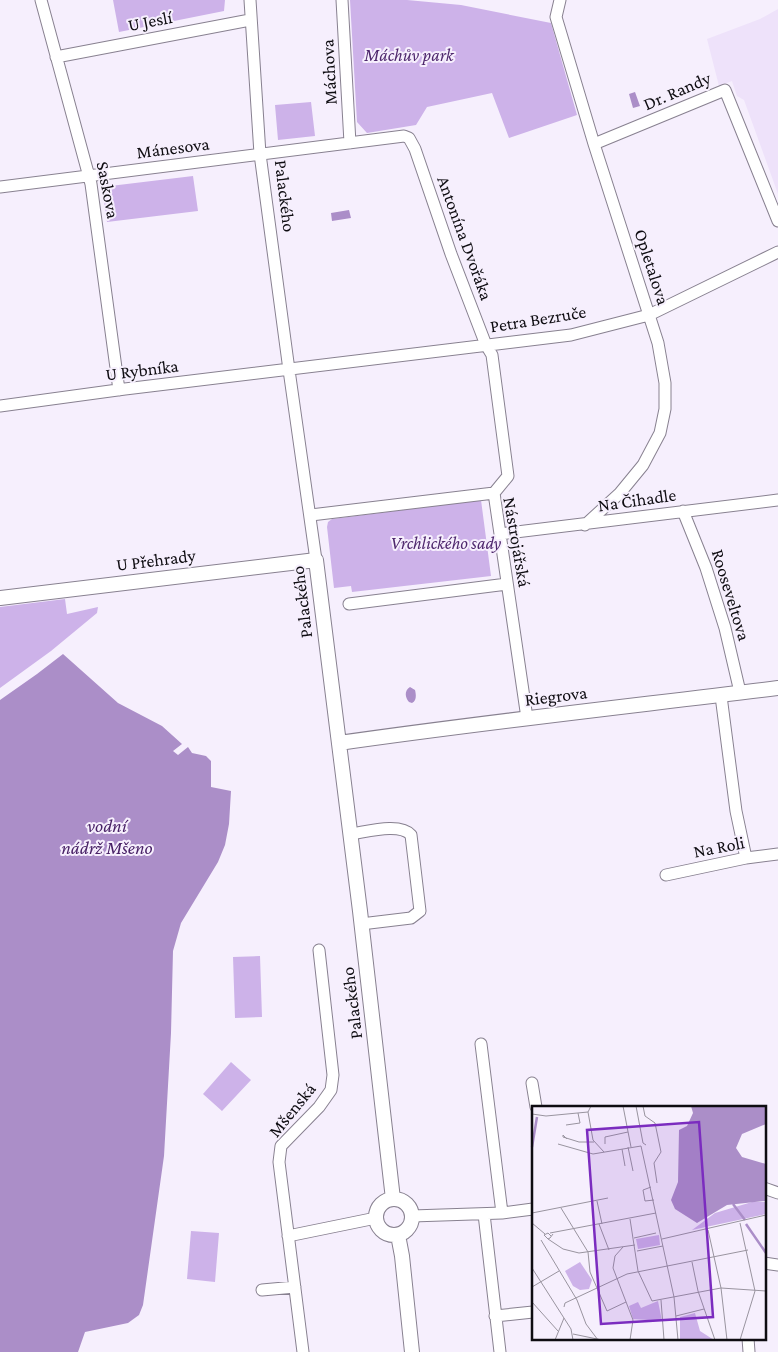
<svg xmlns="http://www.w3.org/2000/svg" width="778" height="1352" font-family="'Crimson Pro',serif">
<style>
.built{fill:#eee2fa}
.green{fill:#cdb2e9}
.water{fill:#ab8ec8}
.lines{fill:none;stroke-linecap:round;stroke-linejoin:round}
.minor-casing{stroke:#888190;stroke-width:13}
.tertiary-casing{stroke:#888190;stroke-width:16}
.minor{stroke:#fff;stroke-width:11}
.tertiary{stroke:#fff;stroke-width:14}
.labels{text-anchor:middle;stroke-width:4;stroke-linejoin:round;paint-order:stroke}
.street-label{font-size:18px;fill:#0e0c11;stroke:#f6effd}
.park-label{font-size:18px;font-style:italic;fill:#4e276d;stroke:#f6effd}
.water-label{font-size:19px;font-style:italic;fill:#482166;stroke:#f6effd}
.inset-river{fill:none;stroke:#ab8ec8;stroke-width:2.5}
.inset-road{fill:none;stroke:#99949f;stroke-width:1}
.view{fill:#7b2cbf;fill-opacity:0.15;stroke:#7b2cbf;stroke-width:2.5}
.inset-edge{fill:none;stroke:#0e0c11;stroke-width:2.5}
</style>
<rect width="100%" height="100%" fill="#f6effd"/>
<path class="built" d="M778,9V194L744,100L737,96L732,81L719,86L707,39L760,19Z"/>
<path class="green" d="M113,0H225L224,11L119,32Z
M350,0H407L461,5L551,23L577,115L509,138L492,93L427,107L416,125L367,133L357,122Z
M311,102L315,136L278,140L275,105Z
M193,176L198,211L107,222L102,187Z
M481,500L491,576L352,592L351,586L334,588L327,527L328,522L332,519Z
M65,599L67,614L98,607L97,613L51,651L0,688V607Z
M260,956L262,1017L235,1018L233,957Z
M231,1062L251,1080L222,1111L203,1094Z
M191,1231L219,1233L215,1282L187,1279Z"/>
<path class="water" d="M635,92L640,106L633,108L629,94Z
M349,210L351,218L332,221L331,213Z
M63,654L118,703L162,726L182,744L173,751L178,755L188,747L192,753L206,756L211,761V787L231,791L229,824L225,845L218,862L181,923L173,951L171,1033L164,1156L143,1305L139,1315L128,1323L85,1332L78,1352H0V700L37,674Z
M410,687L415,690C416,694 417,701 412,703L409,702C405,697 404,691 410,687Z"/>
<g class="lines">
<g class="minor-casing">
<path id="minor" d="M41,0L91,184L119,390
M250,0L260,154L289,370L316,560
M342,0L350,143
M560,0L556,17L594,144L658,343L665,383V409L660,433L643,465L620,493L585,525
M56,57L250,20
M594,144L725,90L778,221
M0,187L404,136L409,138L415,149L451,254L486,345L492,355L508,476L494,493
M0,406L125,389L571,335L649,315L778,252
M494,493L527,718
M683,511L706,568L725,628L740,692
M311,515L494,493
M500,534L778,500
M349,604L507,584
M721,696L736,811L746,858
M350,834C366,832 400,822 411,835L420,911L411,918L361,924
M666,875L746,858L778,854
M481,1044L502,1213
M532,1083L536,1107
M764,1188L778,1193
M484,1214L500,1352
M412,1216L502,1213L533,1209
M288,1236L376,1218
M764,1263L778,1265
M262,1290L295,1287
M495,1316L533,1312
M748,1338L749,1352
M303,1352L279,1162L281,1146L319,1107L331,1090L333,1075L319,950"/>
</g>
<g class="tertiary-casing">
<path id="tertiary" d="M0,598L316,560L360,911L393,1199
M339,743C485,722 632,706 778,688
M376 1217a18 18 0 1 1 36 0a18 18 0 1 1-36 0Z
M398,1235L402,1256L412,1352"/>
</g>
<use href="#minor" class="minor"/>
<use href="#tertiary" class="tertiary"/>
</g>
<g class="labels">
<g class="street-label">
<text transform="translate(150 21) rotate(-11)" y="6">U Jeslí</text>
<text transform="translate(329 72) rotate(-93)" y="6">Máchova</text>
<text transform="translate(677 91) rotate(-23)" y="6">Dr. Randy</text>
<text transform="translate(173 148) rotate(-7)" y="6">Mánesova</text>
<text transform="translate(108 190) rotate(79)" y="6">Saskova</text>
<text transform="translate(285 196) rotate(83)" y="6">Palackého</text>
<text transform="translate(465 238) rotate(70)" y="6">Antonína Dvořáka</text>
<text transform="translate(652 267) rotate(72)" y="6">Opletalova</text>
<text transform="translate(538 319) rotate(-9)" y="6">Petra Bezruče</text>
<text transform="translate(142 370) rotate(-7)" y="6">U Rybníka</text>
<text transform="translate(637 500) rotate(-8)" y="6">Na Čihadle</text>
<text transform="translate(517 542) rotate(80)" y="6">Nástrojářská</text>
<text transform="translate(156 560) rotate(-7)" y="6">U Přehrady</text>
<text transform="translate(731 595) rotate(73)" y="6">Rooseveltova</text>
<text transform="translate(302 602) rotate(-97)" y="6">Palackého</text>
<text transform="translate(556 696) rotate(-7)" y="6">Riegrova</text>
<text transform="translate(719 847) rotate(-11)" y="6">Na Roli</text>
<text transform="translate(352 1003) rotate(-97)" y="6">Palackého</text>
<text transform="translate(292 1110) rotate(-51)" y="6">Mšenská</text>
</g>
<g class="park-label">
<text x="409" y="61">Máchův park</text>
<text x="446" y="549">Vrchlického sady</text>
</g>
<g class="water-label">
<text x="107" y="832">vodní<tspan x="107" dy="22">nádrž Mšeno</tspan></text>
</g>
</g>
<g transform="translate(532 1106)">
<rect width="234" height="234" fill="#f6effd"/>
<path d="M220,96H234V108L160,124L183,107ZM127,129L128,139L106,143L104,133ZM48,156L60,174L57,183L48,184L41,180L33,165ZM126,195L130,215L101,213L97,200L106,196L109,202ZM163,207L168,225L182,234H148V211Z" fill="#cdb2e9"/>
<path d="M159,0H234V18L210,28L204,42L210,51L234,58L233,95L195,99L165,117L143,103L139,94L146,76L147,24L155,20L161,7Z" fill="#ab8ec8"/>
<path class="inset-river" d="M0,41L5,11M201,98L213,114M214,118L234,147"/>
<path class="inset-road" d="M59,0L56,6L61,34L72,46M91,0L99,41M104,0L111,37L114,39M111,0L113,10L123,17L129,46L122,57L125,77M0,8L14,10L56,6M34,19L48,17L46,7M35,33L31,29V31L47,36H62M26,38L61,48L109,40M73,38V31L96,26M109,40L142,191L146,234M96,41L101,65M90,43L93,60M119,81L111,84L113,95L122,94M65,95L70,118M29,102L56,146L58,166L75,205L94,196M0,107L76,92M98,113L106,165L120,195L189,182L234,185M0,117L13,128M67,118L77,144M176,124L189,182L195,234M18,127L124,107M19,130L16,127L12,129L16,133L18,132L21,128M102,132L124,127M16,133L31,143L47,147L103,139M130,133L234,109M9,134L45,194L54,218L66,234M91,141L83,150L81,162L101,214L98,234M105,145L131,140M160,156L166,185L183,234M0,162L39,223L41,234M0,181L27,165M129,194L132,234M0,196L26,225M32,201L33,197L95,168L216,144M144,210L172,203M41,228L70,234M23,234L32,212M208,234L223,185L208,117"/>
<path class="view" d="M167,16L181,211L69,218L55,24Z"/>
<rect width="234" height="234" class="inset-edge"/>
</g>
</svg>
